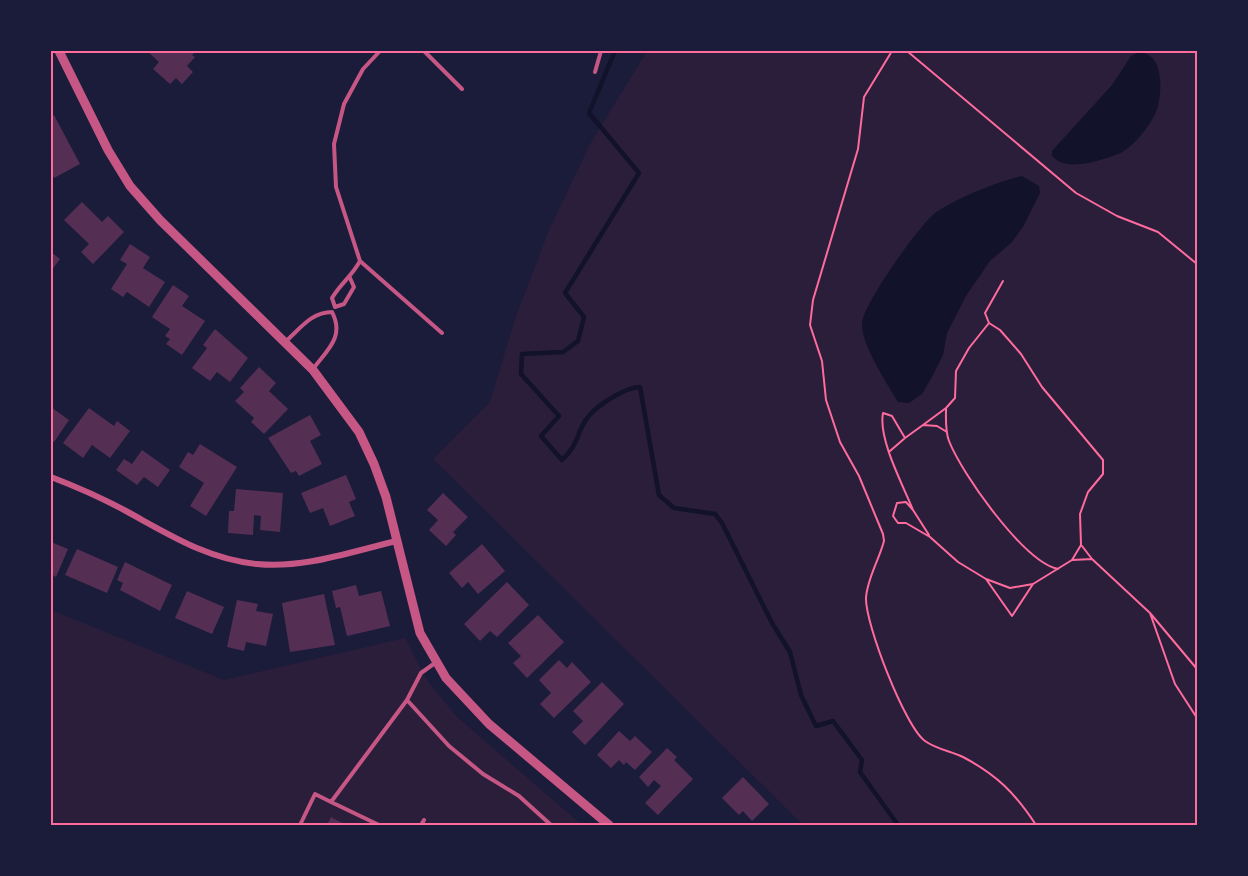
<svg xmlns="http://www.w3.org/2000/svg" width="1248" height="876" font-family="Quicksand,sans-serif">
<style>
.green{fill:#2a1e3b}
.water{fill:#12122b}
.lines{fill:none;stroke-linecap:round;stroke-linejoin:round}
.stream{stroke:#12122b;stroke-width:4.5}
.building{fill:#542f53}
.path{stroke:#ff6b9d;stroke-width:2}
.service{stroke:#c65784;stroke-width:4}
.minor{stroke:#c65784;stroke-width:6}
.tertiary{stroke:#c65784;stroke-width:9}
.neatline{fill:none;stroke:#ff6b9d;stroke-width:2}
</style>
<rect width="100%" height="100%" fill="#1b1b3a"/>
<path class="green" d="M647,51H1197V825H803L433,459L490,402L515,319L549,230L590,144Z
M51,610L224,680L405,638L427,680L456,716L582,825H51Z"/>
<path class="water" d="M1139,52C1164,54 1162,89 1158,106C1154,122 1135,145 1121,153C1102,160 1067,173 1052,156V151L1112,85L1131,56Z
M1022,176L1039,186L1040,193L1023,227L1011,243L990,261L966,296L947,333L943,355L933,375L922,394L909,403L898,402C887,383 862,346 862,324C861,307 919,226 934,214C953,199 999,181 1022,176Z"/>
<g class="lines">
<path class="stream" d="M615,51L589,113L639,173L565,293L584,317L578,341L563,352L522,354L521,374L559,416L541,436L562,460C579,445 576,432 588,417C597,405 626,387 640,387L659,495L674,508L715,514L722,523L772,623L790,652L801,695L816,726L833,721L862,760L860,772L898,825"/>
</g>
<path class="building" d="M147,51H196L192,55L195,57L187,66L193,72L182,84L176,78L170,84L153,69L159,62Z
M54,115L80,164L54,178L51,173V117Z
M82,202L102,222L108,216L124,232L93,264L81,252L89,244L64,220Z
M130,244L150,257L143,268L165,282L149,307L127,292L123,297L111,289L127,264L120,260Z
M51,252L60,259L51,271Z
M173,285L189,296L182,306L205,321L182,355L166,344L170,339L165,336L170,329L152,317Z
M215,329L248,358L230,382L217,372L210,381L192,368L207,348L203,345Z
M259,367L276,383L269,391L288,409L264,434L251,422L254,418L235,401L244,392L240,388Z
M51,407L69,420L54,442L51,440Z
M89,408L114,426L117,421L130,431L110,458L92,445L83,458L63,443Z
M310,415L321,435L310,441L322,464L299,476L296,471L291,473L268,438Z
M200,444L237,467L206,516L190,506L204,483L179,467L188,452L193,455Z
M142,450L170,470L158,487L144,477L137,485L116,470L124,459L132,464Z
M346,475L356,499L349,502L355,516L330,526L323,508L310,513L301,493Z
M236,489L283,493L280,532L260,530L261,516L254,515L253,535L228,533L229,511H234Z
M443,493L468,517L453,532L456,535L446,546L429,530L438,520L427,510Z
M51,542L68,549L56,577L51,574Z
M482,544L505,571L478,594L468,582L462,588L449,573Z
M77,549L118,567L107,593L65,575Z
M125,562L172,585L160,611L120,590L123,583L117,580Z
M507,582L529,605L497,637L490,631L480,641L464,624Z
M356,585L359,596L381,591L390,626L347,636L340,607L336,608L332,591Z
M187,591L224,607L212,634L175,618Z
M324,594L335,645L290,652L282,603Z
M237,600L258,604L256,611L273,614L266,646L246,642L244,651L227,647Z
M538,615L564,642L527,678L513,663L521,656L508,643Z
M559,660L567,668L572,662L591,682L554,718L540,704L551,693L539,680Z
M602,682L624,704L585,745L572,732L583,721L573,711Z
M619,731L630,741L635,736L652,752L635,770L626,762L624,765L619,760L611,768L597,755Z
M667,748L677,757L674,760L693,779L658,815L645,803L661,786L654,780L648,787L639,777Z
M743,777L769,804L752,821L743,811L739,815L722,798Z
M331,817L346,825H327Z"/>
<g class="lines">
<path class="path" d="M892,51L864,97L858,149L813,300L810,325L822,361L826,400L840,442L859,476L883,534L884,541C879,560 867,579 866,598C865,623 905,727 925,741C936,749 950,751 963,757C997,775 1015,793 1036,825
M907,51L1076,193L1117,216L1158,232L1197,264
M1003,281L985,313L989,323L1000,330L1021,354L1042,387L1103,460V474L1088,492L1080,514L1081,545L1072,560L1092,559
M946,408C946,419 945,431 949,441C962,474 1024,562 1058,569
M923,425L905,438L892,416L883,413C878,439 903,485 913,510L906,502L897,503L893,516L898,523H906L930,537L958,562L986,579L1012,616L1033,584L1010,588L986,579
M947,432L937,426L923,425L946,408L955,398L956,371L969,348L989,323
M890,451L905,438
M913,510L929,535
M1082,546L1092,559L1150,613
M1033,584L1072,560
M1197,669L1150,613L1175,684L1197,718"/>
<path class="service" d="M380,51L363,69L344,104L334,144L336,187L360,261L442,333
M424,51L462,89
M595,72L601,51
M335,307L332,298C341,283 352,276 360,261
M335,307L344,304L354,287L350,278
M285,342C300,329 311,312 332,312C345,337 327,350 313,369
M407,700L449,746L483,774L519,796L551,825
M300,825L315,794L331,802
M379,825L331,802L407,700L421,673L435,663
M421,825L424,820"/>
<path class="minor" d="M51,477C77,487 102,498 126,511C170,535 207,559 257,564C304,569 353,551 397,541"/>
<path class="tertiary" d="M59,51L108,150L130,186L160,220L313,370L359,432L374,464L386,497L420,633L446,678L489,724L609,825"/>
</g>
<rect width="1248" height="876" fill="none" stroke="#1b1b3a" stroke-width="105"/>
<rect x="52" y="52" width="1144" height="772" class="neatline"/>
</svg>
